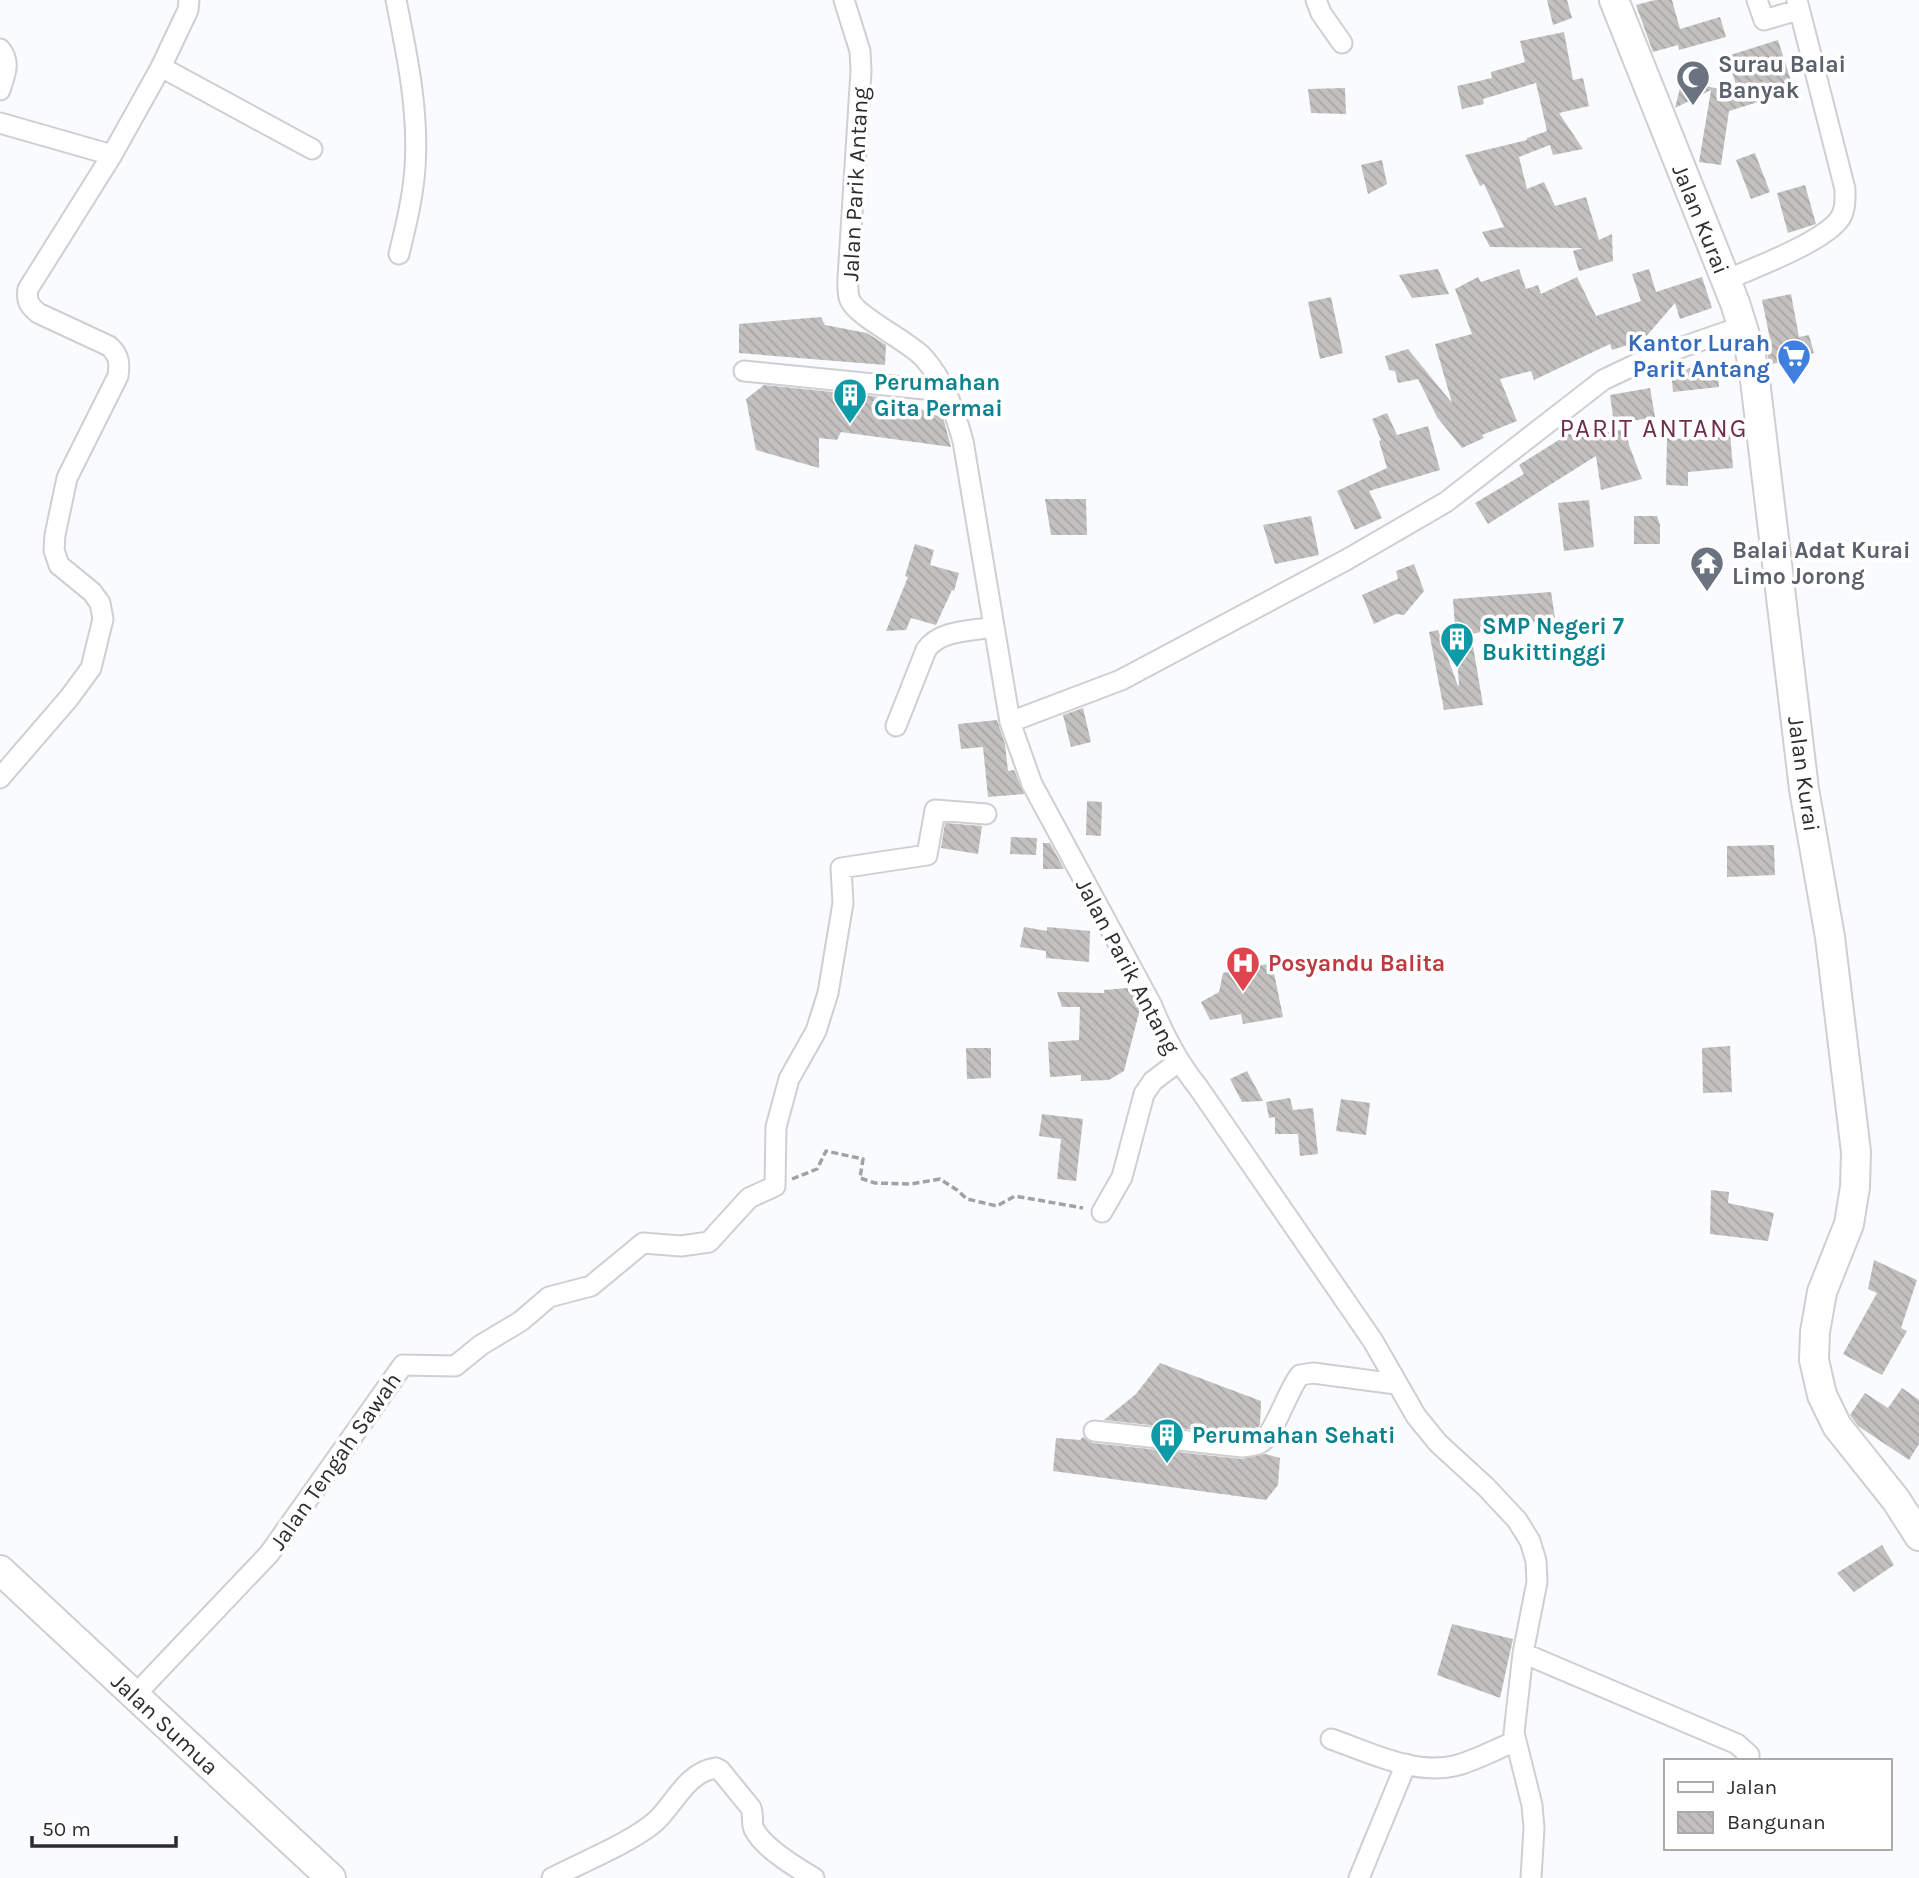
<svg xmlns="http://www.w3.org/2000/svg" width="1919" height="1878" font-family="Karla,sans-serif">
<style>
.building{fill:url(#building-back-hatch)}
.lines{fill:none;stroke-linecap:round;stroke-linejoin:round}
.street-casing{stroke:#cfcfd2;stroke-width:23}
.secondary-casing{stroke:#cfcfd2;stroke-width:32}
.path{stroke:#a1a2a4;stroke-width:3.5;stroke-dasharray:7 3.5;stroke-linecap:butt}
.street{stroke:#fff;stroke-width:19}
.secondary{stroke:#fff;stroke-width:28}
.labels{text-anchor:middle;stroke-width:7;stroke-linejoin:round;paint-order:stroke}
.worship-label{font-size:23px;font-weight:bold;fill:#5b616d;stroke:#fff;text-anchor:start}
.street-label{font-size:23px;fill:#2d2d2f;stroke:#fff}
.shop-label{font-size:23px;font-weight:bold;fill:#366cbe;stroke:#fff;text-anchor:end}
.culture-label{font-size:23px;font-weight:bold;fill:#0d838f;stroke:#fff;text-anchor:start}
.health-label{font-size:23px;font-weight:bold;fill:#be3a42;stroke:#fff;text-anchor:start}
.quarter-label{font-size:26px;letter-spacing:2px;fill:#6f2e4e;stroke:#fff}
</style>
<defs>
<pattern id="building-back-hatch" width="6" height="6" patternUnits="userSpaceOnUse" patternTransform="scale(1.75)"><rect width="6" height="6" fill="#c3c1bf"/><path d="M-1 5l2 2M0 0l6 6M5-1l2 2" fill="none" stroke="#a8a6a4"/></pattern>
</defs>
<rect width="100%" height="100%" fill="#fafbfe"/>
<path class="building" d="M1547,0H1567L1572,18L1553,25Z
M1655,0H1672L1680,29L1720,17L1726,37L1679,50L1678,45L1653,52L1636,5Z
M1564,32L1573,80L1583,78L1589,106L1559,113L1583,149L1553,155L1550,145L1519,157L1527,189L1544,182L1555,206L1586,197L1599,240L1612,234L1613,261L1579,271L1573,251L1583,248L1490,247L1482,232L1504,227L1484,184L1480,186L1465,155L1527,140V138L1547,131L1536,83L1483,99L1484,104L1462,109L1457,86L1492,78L1491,72L1525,62L1520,41Z
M1778,40L1793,87L1787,93L1729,111L1721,165L1699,162L1711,90L1675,108L1682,80L1739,94L1727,56Z
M1345,88L1346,114L1311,113L1308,89Z
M1755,153L1770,192L1751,199L1736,160Z
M1382,160L1387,184L1368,194L1361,165Z
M1805,185L1816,224L1788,233L1777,193Z
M1438,269L1449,294L1412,298L1399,275Z
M1519,269L1526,289L1538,285L1541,294L1577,277L1596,316L1641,301L1632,274L1649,269L1656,292L1702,277L1712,308L1680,319L1675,303L1643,340L1612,350L1610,344L1534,380L1531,371L1500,379L1517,421L1482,435L1484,438L1462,448L1437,417L1418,379L1398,383L1395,371L1389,370L1385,356L1408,349L1452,403L1435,344L1472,334L1455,289L1478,277L1481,282Z
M1791,294L1799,337L1809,335L1814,353L1769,365L1766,346L1771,344L1762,300Z
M1331,297L1343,353L1320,359L1308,302Z
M821,317L825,325L867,333L886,345L885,365L739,353V324Z
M1717,365L1719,387L1673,392L1671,370Z
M764,385L872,396L917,404L926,413L943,417L951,447L841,432L837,440L819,438V468L756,450L746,399Z
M1650,388L1655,417L1614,424L1610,395Z
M1387,413L1397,435L1428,426L1440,470L1369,491L1382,518L1355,530L1337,491L1387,468L1379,441L1381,440L1372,419Z
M1626,429L1629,445L1642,479L1601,490L1596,456L1488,524L1475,503L1524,474L1519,465L1570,433L1573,438Z
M1730,434L1733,468L1688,472V486L1666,485L1667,438L1709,440V436Z
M1045,499H1086L1087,535H1051Z
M1589,500L1594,547L1564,551L1558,503Z
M1311,516L1319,555L1275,564L1263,525Z
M1634,516H1657L1660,525V544H1634Z
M915,544L934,550L930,565L959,573L954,591L952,590L936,625L911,618L906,630L886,631L908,577L905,576Z
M1414,564L1424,591L1404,615L1396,614L1374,624L1362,595L1398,579L1396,571Z
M1551,592L1555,618L1471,634L1483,705L1444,710L1429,632L1438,630L1458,686L1459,685L1453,599Z
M1083,708L1091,742L1071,747L1063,715Z
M997,720L1005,744L1008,771L1014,770L1024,794L988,797L983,747L961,749L958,724Z
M1087,801L1102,802L1101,836L1086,835Z
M945,823L982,826L978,854L941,848Z
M1011,837L1037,838L1036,855L1010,854Z
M1043,843H1050L1064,869H1043Z
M1774,845L1775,875L1727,877V846Z
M1024,927L1047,931V927L1090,931L1089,962L1046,958V951L1020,947Z
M1272,963L1283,1017L1243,1024L1241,1014L1210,1020L1201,1002L1219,992L1223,973Z
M1128,988L1140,1009L1124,1071L1109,1080L1081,1081V1075L1050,1077L1048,1042L1079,1040L1080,1007H1062L1057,992L1104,993V990Z
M1730,1046L1732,1092L1703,1093L1702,1048Z
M966,1048H991V1078L967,1079Z
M1247,1071L1263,1101L1242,1102L1230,1079Z
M1290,1098L1293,1110L1313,1108L1318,1154L1300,1156L1298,1134H1275V1117L1269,1118L1266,1102Z
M1341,1099L1370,1103L1366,1135L1336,1131Z
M1042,1114L1083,1119L1076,1181L1057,1179L1061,1139L1039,1136Z
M1711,1190L1729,1192L1728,1203L1774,1213L1768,1241L1710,1234Z
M1874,1260L1917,1280L1901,1328L1907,1331L1882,1375L1843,1354L1877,1293L1868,1289Z
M1160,1363L1261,1401L1260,1425L1253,1433L1243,1435L1104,1420L1136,1394Z
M1902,1388L1919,1400V1444L1909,1460L1858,1426L1850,1415L1865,1393L1888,1408Z
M1083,1437L1093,1443L1242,1459L1265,1454L1280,1458L1278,1485L1266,1500L1053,1471L1056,1438L1080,1440Z
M1882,1545L1894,1565L1854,1592L1837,1573Z
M1452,1624L1513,1639L1500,1698L1437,1675Z"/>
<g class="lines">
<g class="street-casing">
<path id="street" d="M396,0C407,55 419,111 415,168C413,197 406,225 399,254
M844,0L860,51L861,71L848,278C848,285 847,294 850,300C856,316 908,341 923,357C944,380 955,412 963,441L1010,722L1032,784L1151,1004C1164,1035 1177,1061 1198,1087L1373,1341L1416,1416L1438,1443L1486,1487L1517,1520L1530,1541L1536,1561L1537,1582L1523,1653L1514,1733L1532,1805L1534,1828L1531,1878
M1316,0L1321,13L1342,43
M1757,0L1764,20L1798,10
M0,49C11,62 5,74 0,90
M161,67L312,149
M0,123L112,155
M1726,280C1754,268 1820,243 1838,221C1846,212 1845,200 1845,189L1797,0
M744,371L944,391
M1010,722L1121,680L1346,560L1446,502L1603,380L1645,360L1743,326
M896,726L926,650C939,630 971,631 994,627
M0,778L69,698L91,668L103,619L100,603L92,592L59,565L54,550L55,535L67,478L118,376C120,363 119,355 109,346L38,313C29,305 26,301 28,289L112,155L161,67L188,10L189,0
M1102,1212L1122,1177L1144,1094L1153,1081L1178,1062
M1094,1431L1243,1447C1249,1446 1255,1446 1260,1443C1274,1436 1287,1391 1300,1375L1313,1373L1396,1384
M1523,1653L1737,1744L1749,1755V1761
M135,1695L269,1554L403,1365L455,1366L481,1345L521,1321L549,1297L591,1286L643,1243L681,1246L709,1242L749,1198L775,1186L776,1127L789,1079L816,1031L828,993L843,903L841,868L927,855L935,810L986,814
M1331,1739C1369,1752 1413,1775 1454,1766C1475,1761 1496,1749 1516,1741
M552,1878C582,1862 631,1843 656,1821C675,1803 687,1772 716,1768L720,1770L751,1808C754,1816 751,1823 754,1829C763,1848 797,1868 814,1878
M1359,1878L1406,1764"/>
</g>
<g class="secondary-casing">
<path id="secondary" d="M1614,0L1735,303L1750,351L1755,380L1804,789L1830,937L1856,1152L1855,1187L1849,1224L1822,1292L1815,1332L1814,1360L1822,1395L1837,1426L1896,1500L1919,1536
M0,1570L331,1878"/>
</g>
<path class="path" d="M792,1179L817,1169L826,1151L863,1159L860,1178L875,1183L911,1184L940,1179L957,1190L967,1199L997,1206L1015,1196L1083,1208"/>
<use href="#street" class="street"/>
<use href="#secondary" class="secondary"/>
</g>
<defs>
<g id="mosque-pin" transform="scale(1.75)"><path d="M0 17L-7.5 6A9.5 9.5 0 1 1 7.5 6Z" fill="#6b7280" stroke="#fff"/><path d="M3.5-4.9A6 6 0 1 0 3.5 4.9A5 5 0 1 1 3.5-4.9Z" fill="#fff"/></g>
<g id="supermarket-pin" transform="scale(1.75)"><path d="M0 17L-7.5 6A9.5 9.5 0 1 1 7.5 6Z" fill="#3f7fe0" stroke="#fff"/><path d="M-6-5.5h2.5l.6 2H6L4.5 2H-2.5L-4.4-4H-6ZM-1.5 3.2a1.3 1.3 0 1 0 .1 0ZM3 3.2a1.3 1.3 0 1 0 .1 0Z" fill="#fff"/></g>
<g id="building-pin" transform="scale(1.75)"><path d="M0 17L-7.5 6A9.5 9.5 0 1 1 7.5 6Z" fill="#0f9aa8" stroke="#fff"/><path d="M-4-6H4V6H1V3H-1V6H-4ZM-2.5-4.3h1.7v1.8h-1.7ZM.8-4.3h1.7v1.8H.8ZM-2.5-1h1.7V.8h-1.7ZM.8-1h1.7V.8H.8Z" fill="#fff"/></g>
<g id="temple-pin" transform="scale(1.75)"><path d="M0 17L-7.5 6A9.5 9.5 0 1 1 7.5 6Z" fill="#6b7280" stroke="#fff"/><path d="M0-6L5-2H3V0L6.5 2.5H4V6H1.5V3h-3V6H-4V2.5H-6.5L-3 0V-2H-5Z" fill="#fff"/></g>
<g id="hospital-pin" transform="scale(1.75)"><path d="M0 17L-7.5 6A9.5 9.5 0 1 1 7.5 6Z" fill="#e0444e" stroke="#fff"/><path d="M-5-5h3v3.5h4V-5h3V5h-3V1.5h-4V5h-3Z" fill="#fff"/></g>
</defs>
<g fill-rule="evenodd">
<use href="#mosque-pin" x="1693" y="77"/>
<use href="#supermarket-pin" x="1794" y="356"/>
<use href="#building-pin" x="850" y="395"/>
<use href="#temple-pin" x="1707" y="563"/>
<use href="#building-pin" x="1457" y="639"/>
<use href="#hospital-pin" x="1243" y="963"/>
<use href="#building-pin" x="1167" y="1435"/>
</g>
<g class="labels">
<g class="worship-label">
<text x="1718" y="72">Surau Balai<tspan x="1718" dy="26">Banyak</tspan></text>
<text x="1732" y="558">Balai Adat Kurai<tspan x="1732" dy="26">Limo Jorong</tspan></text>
</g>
<g class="street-label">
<text transform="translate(855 184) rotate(-87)" y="8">Jalan Parik Antang</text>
<text transform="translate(1701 219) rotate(68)" y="8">Jalan Kurai</text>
<text transform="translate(1804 774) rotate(82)" y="8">Jalan Kurai</text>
<text transform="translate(1128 966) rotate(62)" y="8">Jalan Parik Antang</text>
<text transform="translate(335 1461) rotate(-55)" y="8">Jalan Tengah Sawah</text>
<text transform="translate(165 1724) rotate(43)" y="8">Jalan Sumua</text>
</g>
<g class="shop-label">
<text x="1770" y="351">Kantor Lurah<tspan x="1770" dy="26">Parit Antang</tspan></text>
</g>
<g class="culture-label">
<text x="874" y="390">Perumahan<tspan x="874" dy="26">Gita Permai</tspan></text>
<text x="1482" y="634">SMP Negeri 7<tspan x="1482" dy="26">Bukittinggi</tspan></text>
<text x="1192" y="1443">Perumahan Sehati</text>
</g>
<g class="health-label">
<text x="1268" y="971">Posyandu Balita</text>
</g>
<g class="quarter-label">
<text x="1654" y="437">PARIT ANTANG</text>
</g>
</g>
<rect x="1664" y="1759" width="228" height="91" fill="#ffffff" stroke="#ababac" stroke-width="2"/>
<rect x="1678" y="1782" width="35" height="10" fill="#ffffff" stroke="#ababac" stroke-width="2"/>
<text x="1727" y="1794" font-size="21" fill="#2d2d2f">Jalan</text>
<rect x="1678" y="1812" width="35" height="21" fill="url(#building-back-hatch)" stroke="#ababac" stroke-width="2"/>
<text x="1727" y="1829" font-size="21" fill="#2d2d2f">Bangunan</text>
<path d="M32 1836v10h144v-10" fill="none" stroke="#2d2d2f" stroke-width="3.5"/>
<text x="42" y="1836" font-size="21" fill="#2d2d2f" stroke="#ffffff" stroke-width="5" paint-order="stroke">50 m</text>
</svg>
